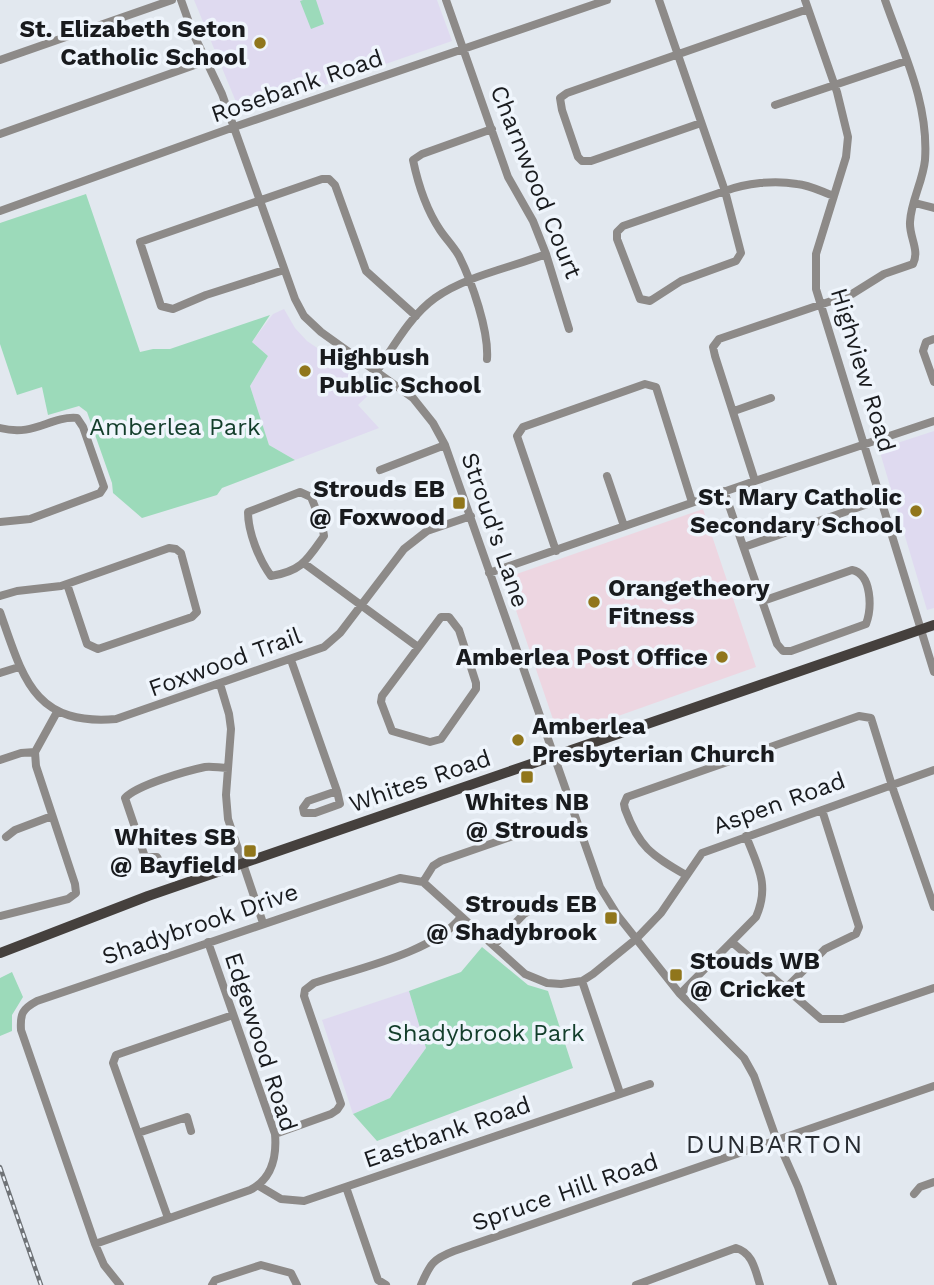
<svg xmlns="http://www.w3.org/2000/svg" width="934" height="1285" font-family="'Work Sans',sans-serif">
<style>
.commercial{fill:#edd6e1}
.education{fill:#dfdaf0}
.green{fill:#9cdaba}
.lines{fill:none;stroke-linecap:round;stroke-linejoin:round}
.minor{stroke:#8d8a88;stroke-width:8}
.major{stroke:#45403d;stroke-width:10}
.rail-casing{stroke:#6f7377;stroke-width:4.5}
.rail{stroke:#eff5fc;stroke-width:2;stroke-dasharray:5;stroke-linecap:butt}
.poi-dot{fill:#90761c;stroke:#eff5fc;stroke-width:2.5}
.labels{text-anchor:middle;stroke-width:7;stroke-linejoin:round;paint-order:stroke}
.poi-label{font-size:24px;font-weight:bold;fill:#191b1e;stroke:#eff5fc;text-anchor:end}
.street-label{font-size:24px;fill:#191b1e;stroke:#eff5fc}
.park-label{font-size:24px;fill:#133e2b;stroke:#eff5fc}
.neighbourhood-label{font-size:26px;letter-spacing:2px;fill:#272b30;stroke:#eff5fc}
</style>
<rect width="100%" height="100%" fill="#e2e8ef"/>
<path class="commercial" d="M703,509L756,667L559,737L505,578Z"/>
<path class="education" d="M194,0H437L452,41L241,114Z
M284,309L295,328L307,341L376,388L358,405L379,428L295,460L269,445L250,386L268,356L252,342L273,314Z
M934,431V608L927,610L879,449Z
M409,991L426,1048L390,1098L353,1114L322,1020Z"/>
<path class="green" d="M303,0H316L324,24L311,29L300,1Z
M86,194L140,352L153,349H170L270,315L252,342L268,356L250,386L269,445L295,460L222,488L217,495L142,518L113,493L112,483L87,412L79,406L48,415L42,387L17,395L0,344V223Z
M482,947L528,985L548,991L573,1068L377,1141L353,1114L390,1098L426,1048L409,991L461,972Z
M12,972L23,997L12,1015V1031L0,1036V978Z"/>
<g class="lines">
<path class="minor" d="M181,0L192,31L222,94L295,299L304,316L321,332L413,398L433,423L445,445L600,887L618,916L680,994L744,1058L754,1076L775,1135L798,1187L833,1285
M446,0L508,177L533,221L546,254L569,329
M659,0L725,191L741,253L736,261L681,281L650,301L640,299L617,239V232L623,226L725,191C746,183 774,180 797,184C810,185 822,192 834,196
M805,0L837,92L848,137L846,157L816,254V289L934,672
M0,60L172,0
M775,105L906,61
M701,123L591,161H582L578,157L562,110L560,98L567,93L808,9
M0,134L206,61
M915,203L934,208
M0,211L234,127L607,0
M284,270L206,295L173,309L161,306L140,242L322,179H329L335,185L366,271L416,316
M934,339L926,342L923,351L934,382
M487,359C489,331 472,282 459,256C454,247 446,239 440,230C426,209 418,184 413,160L422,154L492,129
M377,371C394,346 410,316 435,298C466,276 510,268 546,254
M734,411L771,398
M0,428C35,437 49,416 77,418L83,427L104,487L100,493L30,519L0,522
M380,470L445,445
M607,476L624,526
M755,481L715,356L713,347L719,339L852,294L884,274L913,264C920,250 909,237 910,222C911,201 923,181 925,160C929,103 903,52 885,0
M724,491L777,644L783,651H791L866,624C872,608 872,574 852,570L763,601
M300,492L311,497L322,524L324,536C307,560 302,571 271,576C259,560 248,532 248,512Z
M744,547L882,499
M556,551L517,436L523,427L645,384L656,387L692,502
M305,564L418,647
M489,573L755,481L934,421
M0,596L17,591L61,586L169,548L176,549L181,553L197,612L192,617L98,649L87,644L67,584
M0,612C23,677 33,726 116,719L324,647L340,633L404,549L427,531L471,516
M441,617H449L459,630L476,683V689L441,739L430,742L392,731L381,702L382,696Z
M291,660L337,791L340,804L315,813H304L303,808L308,801L337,791
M0,673L19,667
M220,684L229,714L231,729L226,795L228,819L263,923
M0,760L21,753L35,752
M6,837L15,830L52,816
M145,857H157L160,862L158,866L148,869L145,864V857L125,798C137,785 186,771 205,767C212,766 220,768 228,768
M686,875C651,855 639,847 625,809L624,804L627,797L859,716L871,718L894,792L934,907
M423,882L433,866L441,861L519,834
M0,916L68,899L76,893L75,884L36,766L35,752L57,712
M733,943L821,1019H843L934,988
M494,945L524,914L531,910H548
M582,981L620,1093
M785,989L825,949L856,934L859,927L822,810
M680,994L756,917C770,885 758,867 746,836
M138,1133L187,1117L191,1131
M275,1134L331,1114L337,1110L341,1104L304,996L305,990L314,983C356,969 435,952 461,917
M259,1186L281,1199L304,1201L650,1084
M346,1187L378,1280L386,1285
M914,1194L920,1187L934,1182
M168,1218L113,1063L116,1055L233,1015
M95,1244L250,1190C272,1179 277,1158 275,1134L208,942
M120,1285L104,1265L95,1244L21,1030C20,1014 22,1009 37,1001L400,878L423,882L525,974L547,983L561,984L582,981L593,974L636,939L661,913L702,853L934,770
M212,1285L215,1280L261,1265L291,1273L297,1285
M421,1285C430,1264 433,1259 454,1251L934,1086
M636,1285L736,1248C753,1253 755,1270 760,1285"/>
<path class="major" d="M0,953L148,896L934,625"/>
<g class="rail-casing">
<path id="rail" d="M0,1167L41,1285"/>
</g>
<use href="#rail" class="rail"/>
</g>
<g class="poi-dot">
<circle cx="260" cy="43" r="7"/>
<circle cx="305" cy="371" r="7"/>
<rect x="452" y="496" width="14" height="14" rx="3.5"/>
<circle cx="916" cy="511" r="7"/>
<circle cx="594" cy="602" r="7"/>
<circle cx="722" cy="657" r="7"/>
<circle cx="518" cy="740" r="7"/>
<rect x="520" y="770" width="14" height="14" rx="3.5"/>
<rect x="243" y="844" width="14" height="14" rx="3.5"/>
<rect x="604" y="911" width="14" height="14" rx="3.5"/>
<rect x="669" y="968" width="14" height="14" rx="3.5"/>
</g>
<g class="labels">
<g class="poi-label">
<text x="246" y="37">St. Elizabeth Seton<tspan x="246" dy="28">Catholic School</tspan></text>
<text x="319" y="365" text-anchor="start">Highbush<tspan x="319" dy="28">Public School</tspan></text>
<text x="445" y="497">Strouds EB<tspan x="445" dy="28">@ Foxwood</tspan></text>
<text x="902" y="505">St. Mary Catholic<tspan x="902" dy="28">Secondary School</tspan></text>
<text x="608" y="596" text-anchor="start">Orangetheory<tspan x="608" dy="28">Fitness</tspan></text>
<text x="708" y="665">Amberlea Post Office</text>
<text x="532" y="734" text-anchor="start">Amberlea<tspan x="532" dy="28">Presbyterian Church</tspan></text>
<text x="527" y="810" text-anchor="middle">Whites NB<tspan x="527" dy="28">@ Strouds</tspan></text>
<text x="236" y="845">Whites SB<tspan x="236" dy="28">@ Bayfield</tspan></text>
<text x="597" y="912">Strouds EB<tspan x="597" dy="28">@ Shadybrook</tspan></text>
<text x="690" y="969" text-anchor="start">Stouds WB<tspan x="690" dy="28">@ Cricket</tspan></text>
</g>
<g class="street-label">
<text transform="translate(297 86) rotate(-19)" y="8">Rosebank Road</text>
<text transform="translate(536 182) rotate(68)" y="8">Charnwood Court</text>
<text transform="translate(863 370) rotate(73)" y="8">Highview Road</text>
<text transform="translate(495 530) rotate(71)" y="8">Stroud's Lane</text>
<text transform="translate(225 662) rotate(-20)" y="8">Foxwood Trail</text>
<text transform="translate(420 781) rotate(-19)" y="8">Whites Road</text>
<text transform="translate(779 803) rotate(-20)" y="8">Aspen Road</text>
<text transform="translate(200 924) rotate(-19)" y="8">Shadybrook Drive</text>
<text transform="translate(261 1042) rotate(72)" y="8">Edgewood Road</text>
<text transform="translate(447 1132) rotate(-19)" y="8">Eastbank Road</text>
<text transform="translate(565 1192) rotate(-19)" y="8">Spruce Hill Road</text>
</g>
<g class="park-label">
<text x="175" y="435">Amberlea Park</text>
<text x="486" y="1041">Shadybrook Park</text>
</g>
<g class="neighbourhood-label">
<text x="775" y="1153">DUNBARTON</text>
</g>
</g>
</svg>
